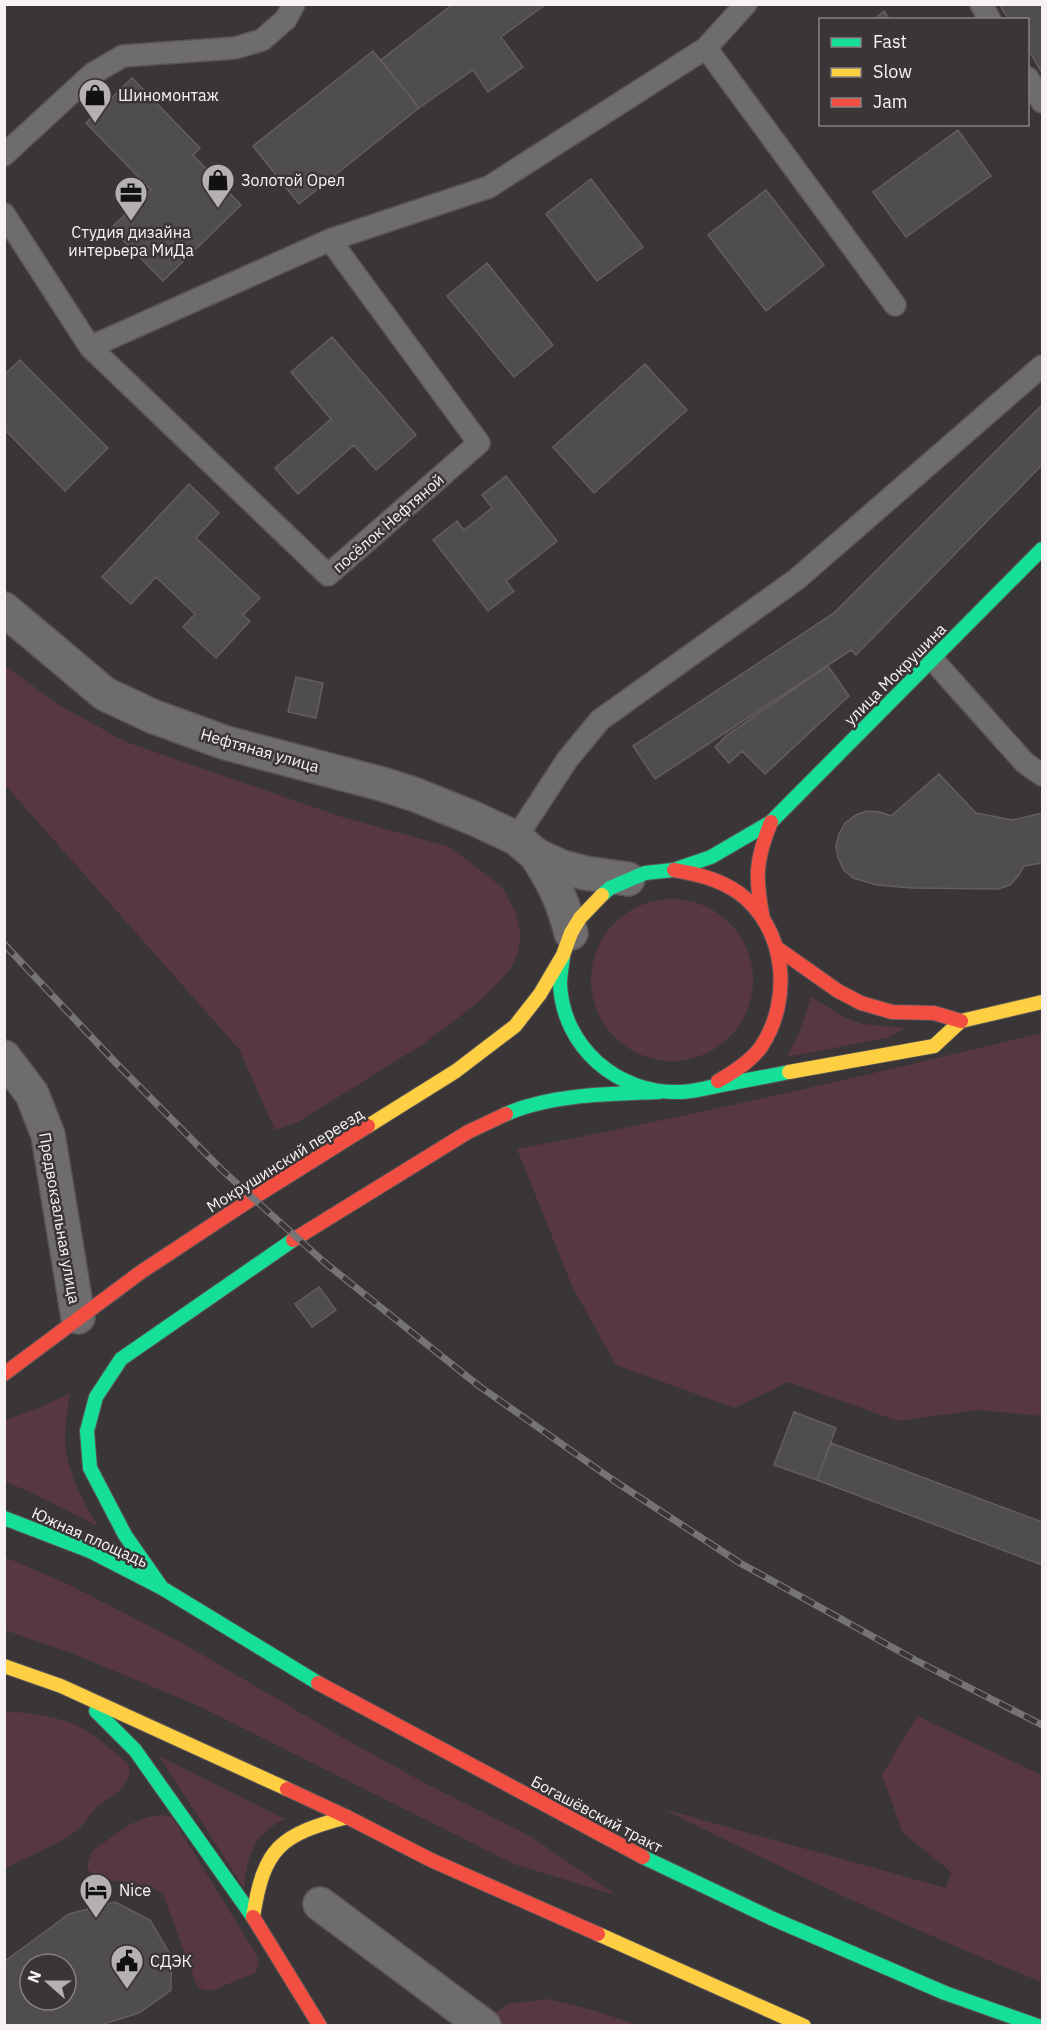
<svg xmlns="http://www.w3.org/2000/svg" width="1047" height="2030" font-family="'IBM Plex Sans',sans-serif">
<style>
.green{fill:#573741}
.building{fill:#504d4e;stroke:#625e60;stroke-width:1.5;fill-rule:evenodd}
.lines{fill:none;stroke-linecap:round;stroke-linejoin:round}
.lane-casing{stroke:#595556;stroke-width:24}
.street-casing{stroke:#595556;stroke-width:36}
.fast-casing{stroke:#595556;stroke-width:16}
.slow-casing{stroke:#595556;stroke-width:16}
.jam-casing{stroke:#595556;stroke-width:16}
.lane{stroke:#6f6c6d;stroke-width:21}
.street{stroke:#6f6c6d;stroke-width:33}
.fast{stroke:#16e098;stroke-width:14}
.slow{stroke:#ffcf43;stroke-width:14}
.jam{stroke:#f24e42;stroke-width:14}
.tram{stroke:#767374;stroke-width:1.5}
.rail-casing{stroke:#767374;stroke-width:7}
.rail{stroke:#3b3537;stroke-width:4.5;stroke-dasharray:14;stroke-linecap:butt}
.labels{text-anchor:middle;stroke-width:5;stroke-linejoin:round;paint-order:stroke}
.poi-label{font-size:16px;fill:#f7f3f4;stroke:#3b3537;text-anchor:start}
.street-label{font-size:16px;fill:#f7f3f4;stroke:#3b3537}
</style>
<rect width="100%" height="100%" fill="#3a3638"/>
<path class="green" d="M4,665L59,705L126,742L339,816L450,847L502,887L515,911L521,935L518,952L511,968L495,986L475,1005L423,1044L298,1122L275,1130L239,1049L5,785Z
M591 980a81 81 0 1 1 162 0a81 81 0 1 1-162 0Z
M811,997L846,1018L862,1024L907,1028L886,1038L787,1057L800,1031Z
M1042,1033V1416L978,1410L898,1421L788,1382L735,1408L616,1365L572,1286L517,1149C694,1116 868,1075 1042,1033Z
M70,1393C68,1408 65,1424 65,1439C66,1471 82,1499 98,1526L28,1491L5,1482V1420L41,1407Z
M5,1557L72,1586L184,1644L345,1739L421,1781L530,1836L618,1896L514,1864L199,1706L71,1653L5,1630Z
M5,1712C27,1711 68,1718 87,1731C101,1740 114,1753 128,1763C135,1787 111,1795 96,1808C89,1815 83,1826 75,1832C53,1847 27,1857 5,1868Z
M917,1716L1042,1775V1982C913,1931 788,1871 663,1809L946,1888L951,1872L903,1833L882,1775Z
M159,1756L285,1819C254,1833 247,1856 244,1888Z
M163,1815L172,1817L257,1956L259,1964L255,1973L216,1989C207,1992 202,1991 196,1984L163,1894C142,1879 109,1886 88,1870L87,1865L92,1851L129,1825L148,1817Z
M548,1999L596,2011L637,2025L477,2026L508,2004Z"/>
<path class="building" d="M453,4H546L501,37L523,67L488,92L473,70L419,108L381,60Z
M999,4H1042V73L1028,49V20H1009Z
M884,11L890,20H873Z
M373,51L419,108L299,204L253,146Z
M132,78L200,148L193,155L241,205L163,281L111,228L151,190L86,123Z
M958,130L991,176L906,237L873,192Z
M591,179L643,247L597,281L546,214Z
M766,190L824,265L766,311L708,235Z
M487,263L553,345L514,377L447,296Z
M332,337L416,435L376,470L354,445L298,494L275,468L331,419L291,372Z
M20,360L108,448L65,491L4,429V375Z
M645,364L687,410L594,493L553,447Z
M1042,405V465L856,655L851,650L655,779L633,746L834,613Z
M506,476L557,541L506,581L514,591L488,611L433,540L457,521L464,530L492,508L482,495Z
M189,484L219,513L196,538L260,598L243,615L250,621L216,658L183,627L195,614L156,577L131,604L102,577Z
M828,666L849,696L765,774L742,751L729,763L715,747L727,735Z
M296,677L323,683L316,718L288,712Z
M939,774L976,813L1013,820L1042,813V863L1024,866L1018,876L1010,885L998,889L912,888L877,885L853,878L844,870L838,858L836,846L839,834L845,823L856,815L867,811L880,812L891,816Z
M319,1287L336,1310L312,1327L295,1304Z
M794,1412L836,1428L817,1480L774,1465Z
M831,1443L1042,1522V1565L817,1480Z
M115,1902L150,1920L171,1956V1990L139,2013L97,2026H4V1962L69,1914ZM30,1964H66V2000H30Z"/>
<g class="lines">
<g class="lane-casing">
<path id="lane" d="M981,4L990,20
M706,48L895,305
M1028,78L1042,102
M4,155L92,74L123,56L235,48L262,40L286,19L294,4
M4,214L90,347L330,240L489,187L706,48L746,4
M90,347L328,575L479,443L330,240
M933,660L1025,763L1042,775
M516,838L567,760L600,720L797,579L1042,366"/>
</g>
<g class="street-casing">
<path id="street" d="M4,609L105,694L152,716L226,743L382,784L416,795L473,818L516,838L536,855L562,867L585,873L628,879
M536,855C554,882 563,902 571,933
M4,1057L32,1094L48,1135L78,1317
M320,1904L484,2026"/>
</g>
<g class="fast-casing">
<path id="fast" d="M602,895L610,888L645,873L673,870L711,857L771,822L1042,549
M563,957C562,966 560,975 560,984C563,1048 618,1094 680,1092C692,1092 705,1088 717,1086C741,1081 765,1077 789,1072
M506,1114C551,1094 611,1094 659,1092
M4,1518L90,1551L162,1588L318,1683
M162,1588L125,1535L90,1468L87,1431L96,1397L121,1359L293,1240
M96,1711L135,1750L253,1917
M643,1857L771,1918L945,1993L1038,2026"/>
</g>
<g class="slow-casing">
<path id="slow" d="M789,1072L934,1046L961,1021L1042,1002
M368,1126L456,1071L515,1026L540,994L563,955L571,933L580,918L602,895
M4,1666L61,1686L287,1789
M253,1917C264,1847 280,1835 347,1817
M598,1934L804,2026"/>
</g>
<g class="jam-casing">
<path id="jam" d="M674,870C697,874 719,879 739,893C786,928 793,999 761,1047C750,1062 734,1072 718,1081
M763,919C755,878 755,861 771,822
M777,948L838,991L861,1003L892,1012L934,1013L961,1021
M293,1240L468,1132L506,1114
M4,1374L141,1272L253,1198L368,1126
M318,1683L643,1857
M287,1789L347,1817L431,1860L598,1934
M253,1917L320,2026"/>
</g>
<use href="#lane" class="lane"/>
<use href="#street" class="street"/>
<use href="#fast" class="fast"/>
<use href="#slow" class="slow"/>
<use href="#jam" class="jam"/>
<path class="tram" d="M4,1175V1197"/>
<g class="rail-casing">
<path id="rail" d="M4,944L114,1061L222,1170L324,1262L479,1386L613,1480L740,1563L917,1661L1042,1725"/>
</g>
<use href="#rail" class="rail"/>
</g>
<defs>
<g id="shop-pin" transform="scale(1.725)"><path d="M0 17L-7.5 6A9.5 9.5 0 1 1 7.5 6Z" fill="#b5b1b2" stroke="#3b3537"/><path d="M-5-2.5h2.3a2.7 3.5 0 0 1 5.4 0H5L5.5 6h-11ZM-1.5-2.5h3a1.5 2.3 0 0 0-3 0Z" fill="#111"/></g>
<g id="office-pin" transform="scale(1.725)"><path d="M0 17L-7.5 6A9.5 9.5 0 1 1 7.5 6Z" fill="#b5b1b2" stroke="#3b3537"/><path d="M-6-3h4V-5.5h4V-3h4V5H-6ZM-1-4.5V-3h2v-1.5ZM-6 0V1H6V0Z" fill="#111"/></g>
<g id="hotel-pin" transform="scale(1.725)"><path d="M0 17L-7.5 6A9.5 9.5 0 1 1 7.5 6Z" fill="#b5b1b2" stroke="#3b3537"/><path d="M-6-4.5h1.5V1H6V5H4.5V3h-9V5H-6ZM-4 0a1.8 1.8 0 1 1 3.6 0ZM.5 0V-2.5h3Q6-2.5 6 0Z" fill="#111"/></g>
<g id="civic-pin" transform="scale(1.725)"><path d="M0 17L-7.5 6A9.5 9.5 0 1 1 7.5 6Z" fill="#b5b1b2" stroke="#3b3537"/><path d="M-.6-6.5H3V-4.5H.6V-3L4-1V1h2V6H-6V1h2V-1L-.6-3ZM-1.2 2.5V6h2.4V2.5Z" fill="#111"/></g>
</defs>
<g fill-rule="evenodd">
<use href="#shop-pin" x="95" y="95"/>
<use href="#shop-pin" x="218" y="180"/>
<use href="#office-pin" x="131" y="193"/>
<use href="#hotel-pin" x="96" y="1890"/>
<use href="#civic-pin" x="127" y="1961"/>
</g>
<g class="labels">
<g class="poi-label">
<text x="118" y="101">Шиномонтаж</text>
<text x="241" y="186">Золотой Орел</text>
<text x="131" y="238" text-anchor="middle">Студия дизайна<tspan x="131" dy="18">интерьера МиДа</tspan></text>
<text x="119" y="1896">Nice</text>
<text x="150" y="1967">СДЭК</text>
</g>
<g class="street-label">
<text transform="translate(388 523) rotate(-41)" y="6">посёлок Нефтяной</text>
<text transform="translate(895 674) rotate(-45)" y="6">улица Мокрушина</text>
<text transform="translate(260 750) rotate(16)" y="6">Нефтяная улица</text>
<text transform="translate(285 1160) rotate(-32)" y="6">Мокрушинский переезд</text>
<text transform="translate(60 1218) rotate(80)" y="6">Предвокзальная улица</text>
<text transform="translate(90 1537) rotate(24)" y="6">Южная площадь</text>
<text transform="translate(597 1814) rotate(28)" y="6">Богашёвский тракт</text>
</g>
</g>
<rect width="1047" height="2030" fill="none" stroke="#f7f3f4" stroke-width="12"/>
<rect x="819" y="18" width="210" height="108" fill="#3b3537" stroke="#868183" stroke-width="1.5"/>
<rect x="831" y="38" width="30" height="9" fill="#16e098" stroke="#868183" stroke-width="1.5"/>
<text x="873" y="48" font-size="18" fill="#f7f3f4">Fast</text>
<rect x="831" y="68" width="30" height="9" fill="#ffcf43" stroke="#868183" stroke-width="1.5"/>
<text x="873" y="78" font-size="18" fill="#f7f3f4">Slow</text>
<rect x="831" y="98" width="30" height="9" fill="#f24e42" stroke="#868183" stroke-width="1.5"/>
<text x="873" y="108" font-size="18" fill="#f7f3f4">Jam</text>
<g transform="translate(48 1982) rotate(291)"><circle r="28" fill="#3b3537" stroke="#868183" stroke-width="1.5"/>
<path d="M0-4.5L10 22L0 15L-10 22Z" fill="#b5b1b2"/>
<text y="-9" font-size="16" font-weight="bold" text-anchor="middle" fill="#f7f3f4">N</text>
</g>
</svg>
